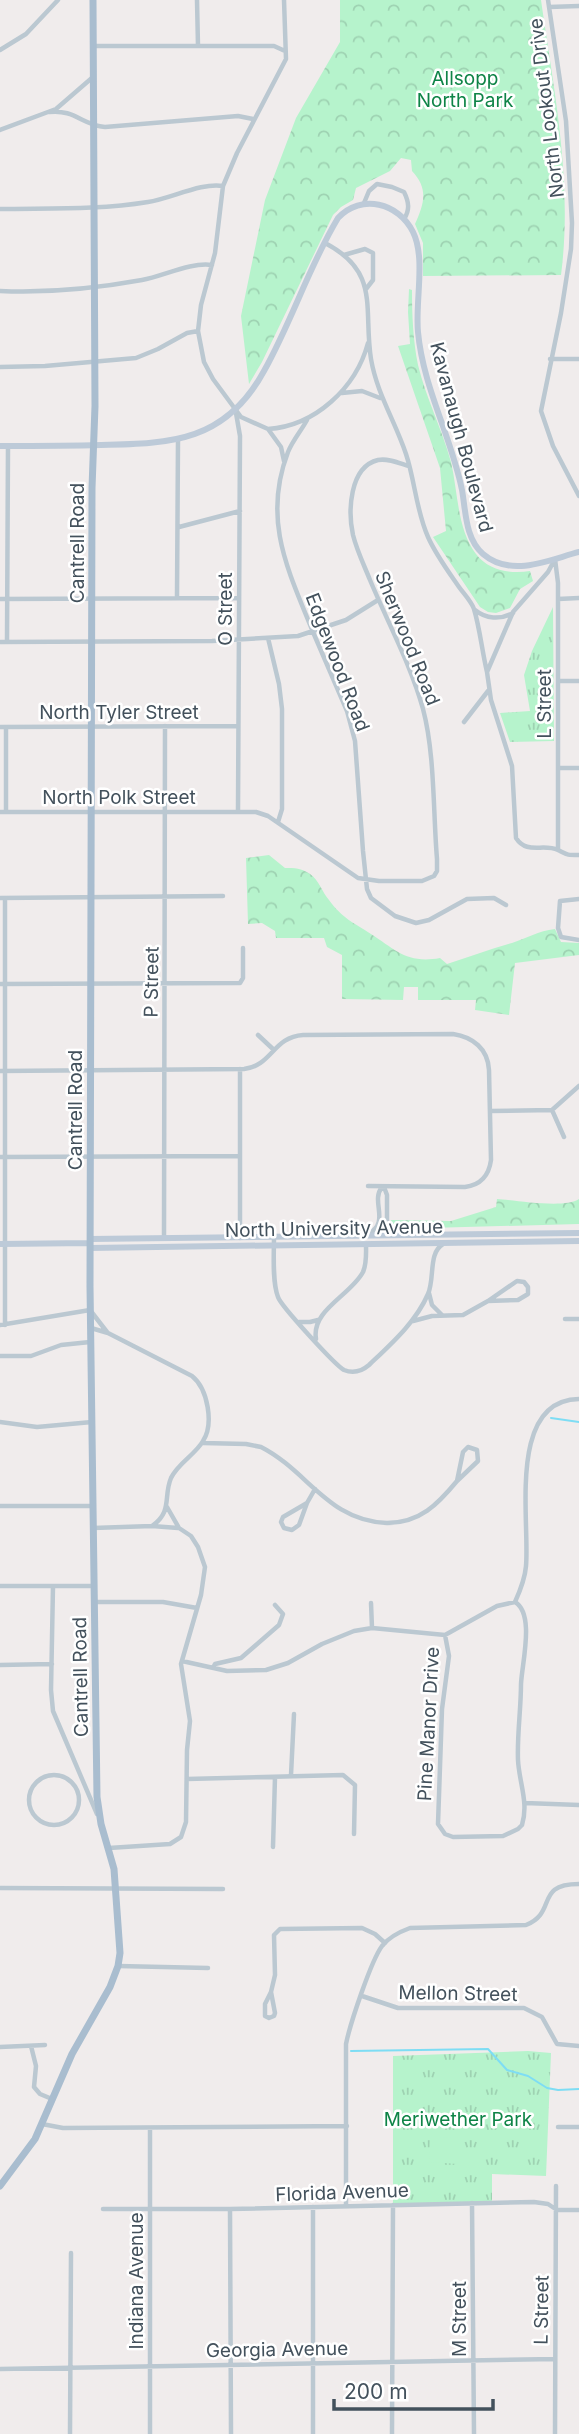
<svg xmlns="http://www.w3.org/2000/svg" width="579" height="2434" font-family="Inter,sans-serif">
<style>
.grass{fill:url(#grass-tufts)}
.forest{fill:url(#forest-crowns)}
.garden{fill:#b6f3cc}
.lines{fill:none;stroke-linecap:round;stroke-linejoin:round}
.stream{stroke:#7eddf4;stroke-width:2}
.street{stroke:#bbc8d1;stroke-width:4.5}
.secondary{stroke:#bdcad8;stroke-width:6}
.primary{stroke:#a9bdcf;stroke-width:7}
.labels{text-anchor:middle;stroke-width:5;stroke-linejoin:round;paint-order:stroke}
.park-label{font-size:19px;fill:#0e8447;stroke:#fff}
.street-label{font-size:19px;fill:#43515c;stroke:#fff}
</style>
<defs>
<pattern id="grass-tufts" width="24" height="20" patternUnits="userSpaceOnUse" patternTransform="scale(1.75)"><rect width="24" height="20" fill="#b6f3cc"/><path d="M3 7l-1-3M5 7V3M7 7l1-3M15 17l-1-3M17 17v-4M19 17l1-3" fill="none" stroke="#9ed2b2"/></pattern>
<pattern id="forest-crowns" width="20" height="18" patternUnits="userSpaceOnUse" patternTransform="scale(1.75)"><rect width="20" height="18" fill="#b6f3cc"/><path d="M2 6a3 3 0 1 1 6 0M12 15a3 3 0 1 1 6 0" fill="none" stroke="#9ed2b2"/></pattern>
</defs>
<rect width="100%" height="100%" fill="#f0ecec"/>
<path class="grass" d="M553,607L554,741L510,742L500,713L530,711L524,675L532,651Z
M528,2051L551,2053L546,2176L492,2174V2203L393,2205V2056Z"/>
<path class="forest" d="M340,0H541C554,91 573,183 561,275L423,276V243L415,224C424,204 429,189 412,171L411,160L401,158L390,171L356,188L353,200L341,207L333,215L262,362L249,384L241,316L265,200L296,118L340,42Z
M409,289L412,290C412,315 413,340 418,365C426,398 442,429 451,462C458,492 457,529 476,554C489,571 511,574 530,571L533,581L520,589L510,608L496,613L488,612L480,607L433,537L446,531L440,468L398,346L410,344L408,312Z
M269,855L285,868C295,868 301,868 310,874C319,880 322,892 329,900C342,918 354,923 371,934C396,950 407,964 440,958L447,964C469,957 490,949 512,943C527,938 538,931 555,929L561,942L579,943V955L515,963L509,1015L475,1010L476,1000H418V987H404L403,1000L342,999V955L327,947L324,938H276L275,931L262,923L248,924L246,858Z
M497,1199C516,1200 564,1209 579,1199V1224L393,1229L391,1220L451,1221L496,1207Z"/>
<path class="garden" d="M433,2137L458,2138V2164L429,2162L430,2138Z"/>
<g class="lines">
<path class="stream" d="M551,1418L579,1422
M351,2051L488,2049L507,2070L528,2076L547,2088L558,2090L579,2089"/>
<path class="street" d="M197,0L198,46
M548,0L566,121L572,223L571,249L561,313L541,411L553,446L579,496
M549,7L579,6
M93,46H274L285,51
M0,50L26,34L58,0
M49,112C75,109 82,125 105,127L238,116L253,119
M0,130L56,109L93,77
M364,203L369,191L377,184L392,187L404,192C409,202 410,210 404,219
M0,209C49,208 99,210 148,202C170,199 202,182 223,186
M325,243C381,272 363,309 371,359C377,394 395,421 406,454C415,481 416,510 428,537C436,555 448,571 459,587C464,594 471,601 474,609C480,629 482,651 487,672
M344,255L365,249L373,253V280L366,289
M0,291C45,293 98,288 142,280C164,276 190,262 212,265
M550,359H579
M0,367L45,366L136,358L158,349L187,333L198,331
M342,393L362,391L380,398
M236,413L240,436L238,811
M307,420C301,431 293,440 288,452C262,520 288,570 313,632C324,658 336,685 347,711L355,741L363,851L367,889L371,898L395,916L416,923L429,920L467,899L494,898L506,905
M268,429C315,426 356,388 368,343
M284,461L281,447L268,429L241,417L213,379L204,362L198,331L201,305L215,253L223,186L237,153L286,59L284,0
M179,527L240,511
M555,559L548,572L513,612L487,672L491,700L512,766L516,838C527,855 543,843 558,850C568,855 566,855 579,855
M555,559L558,583V849
M177,597L178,440
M0,599L239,598
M558,599L579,598
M475,610C486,619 500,620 513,613
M268,638L279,684L282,709V809L278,822
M7,641L8,446
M0,642L212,641L298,636L346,620L378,600
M558,681H579
M464,722L488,691
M0,727L238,726
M558,768H579
M0,812H256L268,816L358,878L379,881H422L434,876L437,871V859C433,812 435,754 423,709C411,665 388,623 370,580C364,565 357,551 353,535C348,512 349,467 378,460C388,458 399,463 409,466
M6,812V727
M0,898L223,896
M579,899L560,901L558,928L561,937L579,940
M0,984L240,983L243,978V948
M258,1035L274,1050
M0,1071L244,1069C272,1066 273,1037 303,1035L453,1034C473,1037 488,1049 489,1070L491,1160C489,1175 481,1185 465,1187L368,1186
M552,1110L564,1137
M490,1111L552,1110L579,1086
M0,1157L239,1156
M384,1187L387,1195V1225L398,1235
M368,1234C391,1222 370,1202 382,1187
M274,1237C274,1253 272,1282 278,1297C281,1306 335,1365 344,1370C354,1374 362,1371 369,1365C391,1344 416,1322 428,1294C435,1278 428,1253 443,1244
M164,1238L165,726
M240,1238V1069
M429,1293L432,1305L442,1315
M565,1319H579
M413,1321L432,1316L463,1315L488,1301L518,1300L528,1294V1287L524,1282L517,1281L488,1301
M299,1322H310L318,1320
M0,1325L90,1310L107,1332
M5,1325V898
M91,1328L108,1333L192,1376C208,1389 214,1424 203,1441C195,1455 178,1463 171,1478C163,1497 173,1511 152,1526
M316,1339C311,1310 351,1295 363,1272C367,1263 366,1253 366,1244
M0,1356H31L61,1345L90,1342
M0,1422L37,1427L92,1422
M203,1443L246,1444L261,1447C308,1471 328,1521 387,1523C420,1523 438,1504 457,1481
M468,1447L477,1450L478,1461L457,1481L463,1452Z
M307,1503L299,1525L292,1530L284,1528L281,1522L283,1517Z
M307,1503L315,1489
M0,1506H93
M93,1528L152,1526L178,1528
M0,1586H94
M53,1586L51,1690L53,1711L97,1814
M94,1602H163L197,1608
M515,1602C520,1591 525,1579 526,1566C530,1520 507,1400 579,1399
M371,1603L372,1628
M182,1661L227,1671L266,1670L288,1663L322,1644L354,1631L372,1628L445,1635L497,1606L515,1602C535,1614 522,1663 521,1684C521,1709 517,1735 518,1760C519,1782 529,1803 522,1825L518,1829L503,1836L453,1837L445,1834L438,1824L442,1709L449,1656L445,1635
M0,1665L52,1664
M213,1668L215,1664L241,1658L279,1625L283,1614L275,1605
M29 1800a25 25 0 1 1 50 0a25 25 0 1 1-50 0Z
M291,1775L294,1714
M187,1779L343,1775L355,1785L354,1834
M525,1803L579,1805
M273,1847L275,1777
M109,1848L170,1844L181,1837L186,1822L187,1750L190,1721L181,1664L201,1595L205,1567L198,1547L191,1536L179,1528L167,1507
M0,1888L223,1889
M118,1966L208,1968
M271,1992L275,1975L274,1935L280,1929L362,1928L375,1934L385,1943
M271,1992L275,2013L274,2016L269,2018L265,2016V2004Z
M362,1996L398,2008H524L542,2017L557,2044L579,2046
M31,2046L36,2066L34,2087L40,2094L52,2099
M0,2047L45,2045
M42,2124L63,2128L347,2126
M558,2127H579
M472,2203L474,2434
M346,2206V2044C350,2024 371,1961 382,1946C389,1937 399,1932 410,1928L526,1925C558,1912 534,1884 579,1884
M103,2209H230L534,2202L548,2204L557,2210H579
M230,2209L231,2434
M0,2369L555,2359
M70,2434L71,2253
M150,2434V2128
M313,2434V2207
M392,2434L393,2205
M555,2434L556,2186"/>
<path class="secondary" d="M0,446C34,446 67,446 101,445C172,444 226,441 264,371C292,321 309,266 338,218C361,193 399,203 413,232C426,258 415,302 418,332C423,387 451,436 462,490C466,512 465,538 483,554C511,578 548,560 579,552
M90,1239L579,1233
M0,1244L90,1243
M90,1248L579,1241"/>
<path class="primary" d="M0,2186L35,2139L72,2054L110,1987L118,1966L120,1953L114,1869L101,1824L97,1797L90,1286L92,488L95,406L93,0"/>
</g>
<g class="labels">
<g class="park-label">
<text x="465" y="85">Allsopp<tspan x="465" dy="22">North Park</tspan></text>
<text x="458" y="2126">Meriwether Park</text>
</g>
<g class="street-label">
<text transform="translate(546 108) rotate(-97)" y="7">North Lookout Drive</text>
<text transform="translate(462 437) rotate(75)" y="7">Kavanaugh Boulevard</text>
<text transform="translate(77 543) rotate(-90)" y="7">Cantrell Road</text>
<text transform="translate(225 609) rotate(-90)" y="7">O Street</text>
<text transform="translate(408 638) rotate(68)" y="7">Sherwood Road</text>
<text transform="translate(338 662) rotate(69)" y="7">Edgewood Road</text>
<text transform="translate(544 704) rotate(-90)" y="7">L Street</text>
<text x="119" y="719">North Tyler Street</text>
<text x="119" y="804">North Polk Street</text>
<text transform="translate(151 982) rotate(-89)" y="7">P Street</text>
<text transform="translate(75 1110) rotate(-90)" y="7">Cantrell Road</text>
<text transform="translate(334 1228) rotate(-1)" y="7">North University Avenue</text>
<text transform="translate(80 1677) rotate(-91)" y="7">Cantrell Road</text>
<text transform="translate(428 1724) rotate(-87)" y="7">Pine Manor Drive</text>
<text transform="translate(458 1993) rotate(1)" y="7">Mellon Street</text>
<text transform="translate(342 2192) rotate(-2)" y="7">Florida Avenue</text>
<text transform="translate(136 2281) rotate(-90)" y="7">Indiana Avenue</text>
<text transform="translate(541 2310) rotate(-89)" y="7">L Street</text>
<text transform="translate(459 2319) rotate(-90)" y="7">M Street</text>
<text transform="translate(277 2349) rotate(-1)" y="7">Georgia Avenue</text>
</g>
</g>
<path d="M334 2399v10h159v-10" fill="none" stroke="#43515c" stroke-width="3.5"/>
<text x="344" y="2399" font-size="21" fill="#43515c" stroke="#ffffff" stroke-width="5" paint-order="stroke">200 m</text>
</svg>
